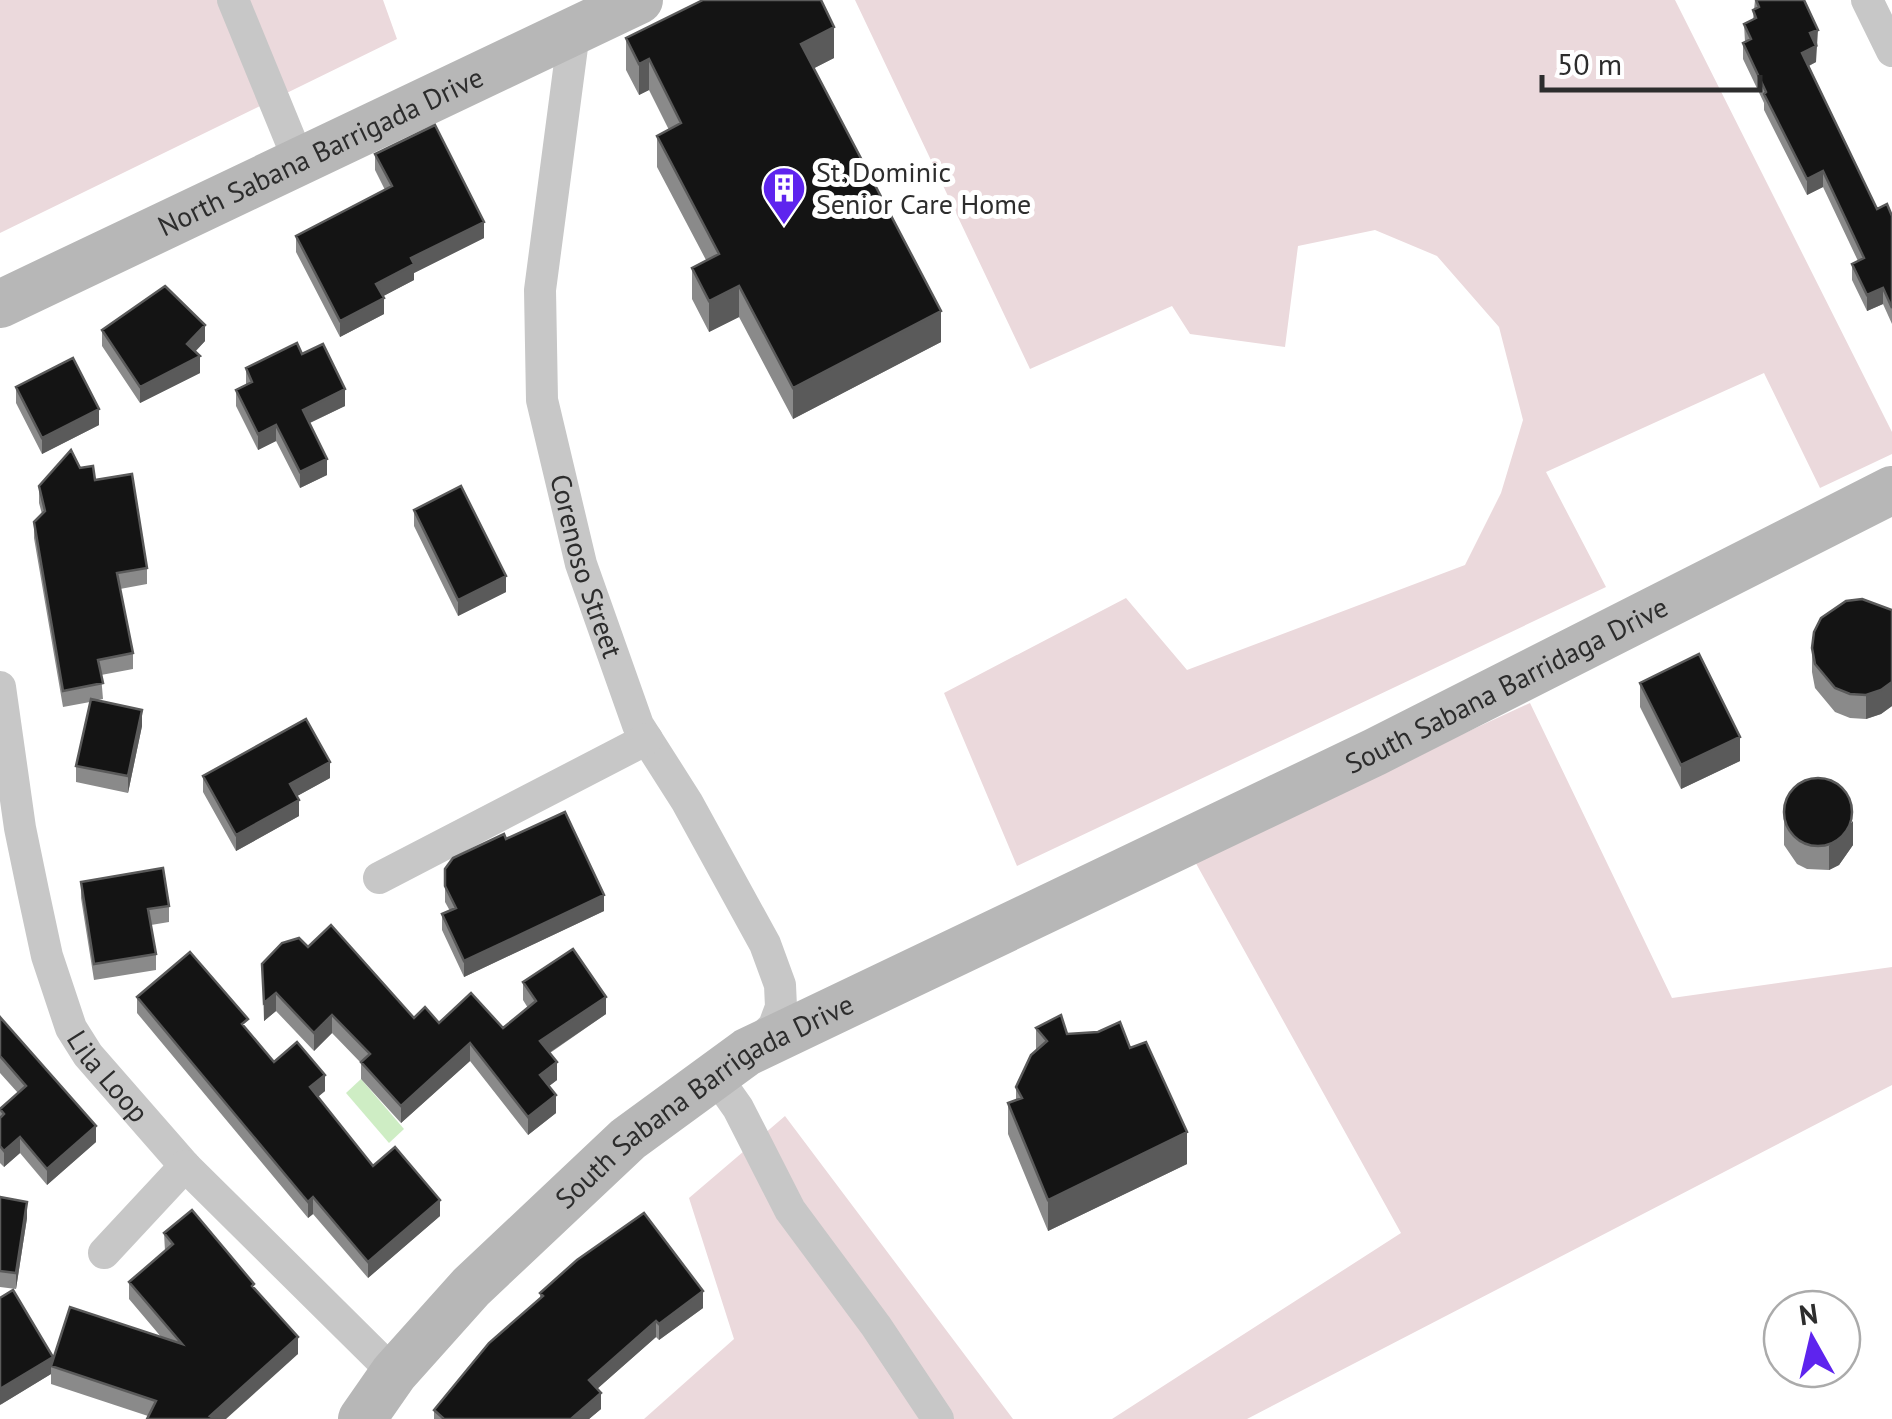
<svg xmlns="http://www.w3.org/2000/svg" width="1892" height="1419" font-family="'PT Sans',sans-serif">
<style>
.green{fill:#ebd9dc}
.water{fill:#ceedc4}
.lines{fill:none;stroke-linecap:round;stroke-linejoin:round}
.minor{stroke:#c7c7c7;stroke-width:32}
.secondary{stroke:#b7b7b7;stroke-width:48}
.wall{fill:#8a8a8a}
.shaded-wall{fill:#5a5a5a}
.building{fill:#141414;stroke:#5a5a5a;stroke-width:2.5}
.labels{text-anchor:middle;stroke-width:10;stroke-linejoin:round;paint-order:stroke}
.street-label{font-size:28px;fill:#2d2d2d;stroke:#fff}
.poi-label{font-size:28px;fill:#2d2d2d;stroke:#fff;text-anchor:start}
</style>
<rect width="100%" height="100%" fill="#fff"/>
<path class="green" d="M0,0H383L397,39L0,233Z
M855,0H1675L1892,432V454L1820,488L1764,373L1546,472L1606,587L1017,866L944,693L1126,598L1187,670L1465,565L1501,493L1523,420L1499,327L1437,256L1375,230L1298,246L1285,347L1190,334L1172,306L1030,369Z
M1530,703L1672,998L1892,967V1085L1247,1419H1112L1401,1233L1193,858Z
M785,1116L1013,1419H644L734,1339L689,1198Z"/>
<path class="water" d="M361,1079L404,1129L389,1143L346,1093Z"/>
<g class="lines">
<g class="minor">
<path d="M233,0L299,161"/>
<path d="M1867,0L1892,51"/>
<path id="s1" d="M574,32L540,290L542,400L581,564L638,725L687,802L765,944L780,985L781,1007L774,1026L755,1045"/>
<path id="s2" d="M0,687L20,828L33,891L47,956L71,1028L88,1055L185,1166L394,1373"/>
<path d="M379,878L647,739"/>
<path d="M714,1074L738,1108L790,1210L876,1326L938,1419"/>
<path d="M104,1253L185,1166"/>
</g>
<g class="secondary">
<path id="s3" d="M0,304L639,0"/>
<path id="s4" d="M362,1419L394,1373L471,1287L628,1139L747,1052L1375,752L1892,490"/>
</g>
</g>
<path class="wall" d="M700,0H821L834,58L814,68L941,342L793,419L739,317L709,332L692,299V268L706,260L657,167V136L669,130L649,90L639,95L626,70V38L701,1Z
M1755,0H1804L1818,46L1816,47V62L1809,66L1877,209L1892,216V324L1883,304L1867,311L1852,280V264L1858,261L1823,187L1807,195L1764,110V103L1743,59V43L1745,42L1744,24L1753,20Z
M375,154L484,238L414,273V280L383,296L384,314L340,337L296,252V236L385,190L375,170Z
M102,330L205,341L195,352L200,373L140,403L102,346Z
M302,354L345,406L310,423L327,475L300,488L276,441L258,450L236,406V390L246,385V368Z
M16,387L99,425L42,454L16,403Z
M80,468L95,480L147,568V584L120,589L133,653V669L101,675L103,699L98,700L142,726L128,793L76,782V766L90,702L63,707L34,538V522L42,514L39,503V486Z
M414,510L506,592L458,616L414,526Z
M1892,610V706L1881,714L1866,719L1850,718L1835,712L1815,688L1812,672V648Z
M1640,683L1740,761L1681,789L1640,707Z
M203,776L330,778L297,796L299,816L236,851L203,792Z
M1784,821L1853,845L1839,865L1829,870L1807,869L1797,864L1784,845Z
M506,839L604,911L464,977L442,930V914L450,911L445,902V869Z
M81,882L169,906V922L151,925L156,954V970L94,980L81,898Z
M308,947L414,1018L439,1023L503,1028L528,1008L523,1000V982L606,1014L550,1053L557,1080L549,1086L556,1113L528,1135L470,1061L401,1123L361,1079V1063L332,1033L314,1051L276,1011L264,1021L262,964Z
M137,997L248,1031L274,1062L325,1091L318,1097L373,1166L440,1216L368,1278L313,1214L308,1218L137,1013Z
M0,1017L96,1142L47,1185L20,1153L4,1167L0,1163V1109L18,1093L0,1073Z
M1036,1028L1130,1048L1187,1164L1048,1231L1008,1134V1103L1016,1100V1087L1036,1051Z
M0,1197L27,1218L16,1289L0,1287Z
M164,1233L254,1289L298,1354L148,1416L51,1384V1374L0,1405L53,1357L162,1338L129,1299V1282L165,1251Z
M540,1293L703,1308L659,1340L656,1337L597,1389L601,1409L589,1419H434V1410L540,1299Z"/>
<path class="shaded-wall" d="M834,27V58L801,75V44Z
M1818,30L1816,62L1802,69V53L1810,33Z
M649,59V90L639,95V64Z
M1823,171V187L1807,195V179Z
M484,222V238L414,273V280L376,300V284L411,258Z
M739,286V317L709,332V301Z
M1883,288V304L1867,311V295Z
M384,298V314L340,337V321Z
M941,311V342L793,419V388Z
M205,325V341L187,360V344Z
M200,356V373L140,403V387Z
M345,389V406L303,426V410Z
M99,409V425L42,454V438Z
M276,425V441L258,450V434Z
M327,459V475L300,488V472Z
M506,576V592L458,616V600Z
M1892,682V706L1881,714L1866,719V695Z
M142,710V726L128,793V776Z
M1740,737V761L1681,789V765Z
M330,762V778L290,800V784Z
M299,800V816L236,851V835Z
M1853,821V845L1839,865L1829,870V846Z
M604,895V911L464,977V961Z
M276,993V1011L264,1021V1003Z
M606,997V1014L540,1059V1041Z
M332,1015V1033L314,1051V1033Z
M470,1043V1061L401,1123V1106Z
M557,1062V1080L540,1093V1075Z
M325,1075V1091L310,1103V1087Z
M556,1095V1113L528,1135V1117Z
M96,1126V1142L47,1185V1169Z
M1187,1132V1164L1048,1231V1200Z
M20,1137V1153L4,1167V1151Z
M313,1197V1214L308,1218V1202Z
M440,1200V1216L368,1278V1262Z
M27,1202V1218L16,1289V1273Z
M703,1291V1308L659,1340V1324Z
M656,1321V1337L589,1396V1380Z
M298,1337V1354L226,1419H210V1416Z
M53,1357V1367L51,1366V1374L0,1405V1389Z
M601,1393V1409L589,1419H571Z"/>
<path class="building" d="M703,0H821L834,27L801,44L941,311L793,388L739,286L709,301L692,268L719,254L657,136L681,123L649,59L639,64L626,38Z
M1756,0H1804L1818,30L1810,33L1816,46L1802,53L1877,209L1887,204L1892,216V308L1883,288L1867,295L1852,264L1864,258L1823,171L1807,179L1764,94L1766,92L1743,43L1751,39L1744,24L1756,18L1753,10L1759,7Z
M435,125L484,222L411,258L414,264L376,284L384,298L340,321L296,236L392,186L375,154Z
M165,286L205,325L187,344L200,356L140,387L102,330Z
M297,343L302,354L323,344L345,389L303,410L327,459L300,472L276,425L258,434L236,390L252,382L246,368Z
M73,358L99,409L42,438L16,387Z
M71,450L80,468L93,466L95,480L132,474L147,568L117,573L133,653L98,660L103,683L63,691L34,522L45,511L39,486Z
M461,486L506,576L458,600L414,510Z
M1862,599L1892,610V682L1881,690L1866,695L1850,694L1835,688L1815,664L1812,648L1814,632L1821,618L1846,601Z
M1699,654L1740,737L1681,765L1640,683Z
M91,699L142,710L128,776L76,766Z
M306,719L330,762L290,784L299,800L236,835L203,776Z
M1784 812a34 34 0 1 1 68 0a34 34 0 1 1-68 0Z
M565,812L604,895L464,961L442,914L456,908L445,886V869L453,858L504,834L506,839Z
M163,868L169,906L148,909L156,954L94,964L81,882Z
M331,925L414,1018L425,1007L439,1023L471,993L503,1028L536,1001L523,982L573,949L606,997L540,1041L557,1062L540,1075L556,1095L528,1117L470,1043L401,1106L361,1062L370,1054L332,1015L314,1033L276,993L264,1003L262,964L282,943L299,938L308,947Z
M190,952L248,1019L242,1024L274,1062L297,1042L325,1075L310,1087L373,1166L395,1147L440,1200L368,1262L313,1197L308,1202L137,997Z
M1061,1015L1067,1034L1098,1032L1120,1022L1130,1048L1146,1042L1187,1132L1048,1200L1008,1103L1022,1098L1016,1087L1031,1055L1047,1041L1036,1028Z
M0,1017L96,1126L47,1169L20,1137L4,1151L0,1146V1118L4,1114L0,1109L26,1086L0,1056Z
M0,1197L27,1202L16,1273L0,1271Z
M192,1210L254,1284L252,1286L298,1337L210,1416L217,1419H147L156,1401L51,1366L70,1307L182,1344L129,1282L173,1244L164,1233Z
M644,1213L703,1291L659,1324L656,1321L589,1380L601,1393L571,1419H444L434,1410L489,1343L543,1296L540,1293L577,1260Z
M13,1290L53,1357L0,1389V1298Z"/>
<defs>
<g id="building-pin" transform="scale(2.25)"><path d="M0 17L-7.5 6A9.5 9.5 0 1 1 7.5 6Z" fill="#5e24ee" stroke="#fff"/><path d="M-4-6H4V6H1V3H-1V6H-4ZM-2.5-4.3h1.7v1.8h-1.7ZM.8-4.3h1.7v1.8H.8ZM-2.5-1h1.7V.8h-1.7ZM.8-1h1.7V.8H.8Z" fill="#fff"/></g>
</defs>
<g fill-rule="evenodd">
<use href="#building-pin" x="784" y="188"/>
</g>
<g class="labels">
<g class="street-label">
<text dy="10" stroke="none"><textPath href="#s3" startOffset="355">North Sabana Barrigada Drive</textPath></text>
<text dy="10" stroke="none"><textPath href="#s1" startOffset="542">Corenoso Street</textPath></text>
<text dy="10" stroke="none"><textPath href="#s4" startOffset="1378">South Sabana Barridaga Drive</textPath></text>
<text dy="10" stroke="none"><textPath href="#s2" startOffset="410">Lila Loop</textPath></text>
<text dy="10" stroke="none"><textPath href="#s4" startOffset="472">South Sabana Barrigada Drive</textPath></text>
</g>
<g class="poi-label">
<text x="816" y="182">St. Dominic<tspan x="816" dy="32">Senior Care Home</tspan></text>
</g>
</g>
<g transform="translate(1812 1339) rotate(352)"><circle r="48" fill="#ffffff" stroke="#ababab" stroke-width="2.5"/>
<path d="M0-8L18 38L0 25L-18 38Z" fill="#5e24ee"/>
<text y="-15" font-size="28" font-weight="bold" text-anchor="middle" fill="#2d2d2d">N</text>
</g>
<path d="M1542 75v15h218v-15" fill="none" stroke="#2d2d2d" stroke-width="5"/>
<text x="1557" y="75" font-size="30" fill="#2d2d2d" stroke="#ffffff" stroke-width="8" paint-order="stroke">50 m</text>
</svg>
